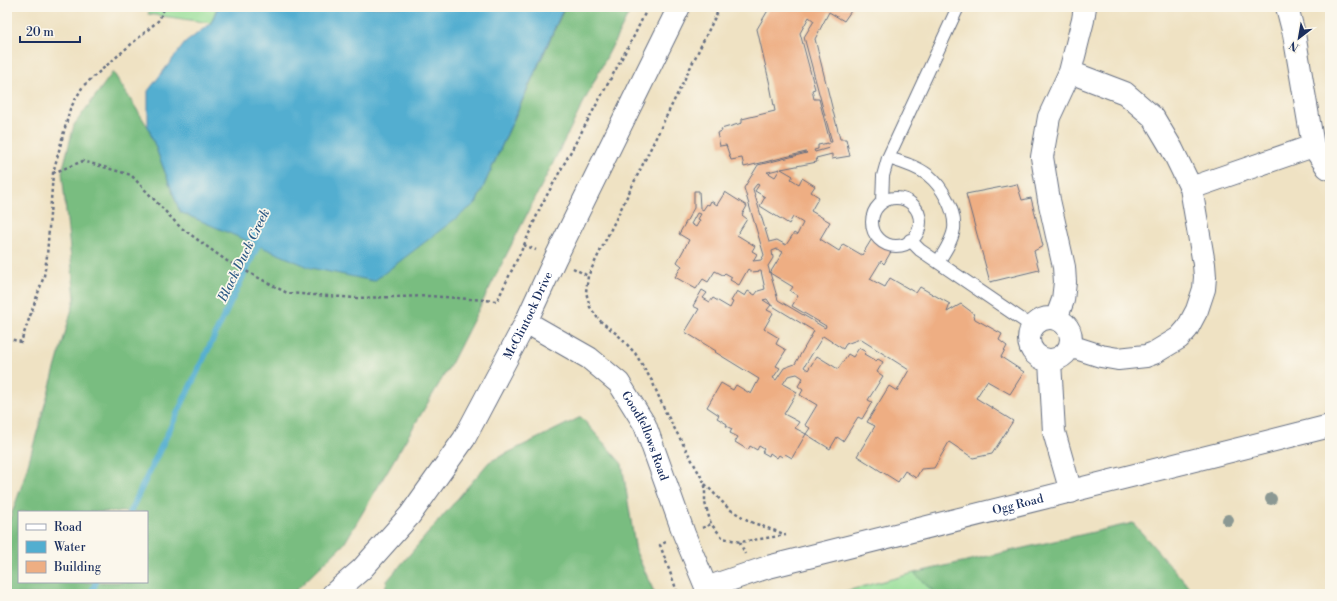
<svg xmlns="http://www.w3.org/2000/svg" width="1337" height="601" font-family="'Libre Bodoni',serif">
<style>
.green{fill:#97de98;stroke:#59867b}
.forest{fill:#79bd80;stroke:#4a766f;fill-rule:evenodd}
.water{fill:#52aed0;stroke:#366e97}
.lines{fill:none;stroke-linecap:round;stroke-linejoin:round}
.stream{stroke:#52aed0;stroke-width:6}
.building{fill:#eeae83;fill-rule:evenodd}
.service-casing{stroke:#656e81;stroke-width:14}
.minor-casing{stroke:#656e81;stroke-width:24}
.tertiary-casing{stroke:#656e81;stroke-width:24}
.path{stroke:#656e81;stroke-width:2.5;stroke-dasharray:3 3;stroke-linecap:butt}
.service{stroke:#fff;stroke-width:12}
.minor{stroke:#fff;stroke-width:22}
.tertiary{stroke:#fff;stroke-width:22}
.tree{fill:#8b9893}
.labels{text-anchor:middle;stroke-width:3.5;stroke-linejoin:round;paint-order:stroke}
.street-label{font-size:12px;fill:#1b2f5e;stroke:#fbf7ec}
.water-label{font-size:13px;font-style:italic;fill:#2e5b86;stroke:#fbf7ec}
</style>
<rect width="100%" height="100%" fill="#fbf7ec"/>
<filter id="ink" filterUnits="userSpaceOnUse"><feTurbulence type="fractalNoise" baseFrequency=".025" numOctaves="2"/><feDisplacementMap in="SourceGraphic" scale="8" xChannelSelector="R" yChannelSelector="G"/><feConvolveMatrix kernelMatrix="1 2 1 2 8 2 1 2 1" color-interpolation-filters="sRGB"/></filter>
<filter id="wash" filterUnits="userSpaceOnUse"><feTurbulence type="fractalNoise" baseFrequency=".012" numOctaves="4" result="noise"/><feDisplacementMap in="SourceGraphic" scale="16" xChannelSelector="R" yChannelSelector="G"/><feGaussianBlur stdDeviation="0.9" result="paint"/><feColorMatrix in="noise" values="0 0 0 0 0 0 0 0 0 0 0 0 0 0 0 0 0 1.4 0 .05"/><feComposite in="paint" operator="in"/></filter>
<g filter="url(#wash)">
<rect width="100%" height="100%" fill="#efe2c3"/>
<path class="green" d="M151,7H217L211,23L148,14Z
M914,573L936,594H835Z"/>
<path class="forest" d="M565,7H632L452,362L344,544L292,594H7V527L23,482L75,298L62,172L74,125L113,72L148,127L180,212L476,203ZM19,512H147V582H19Z
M581,417L622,464L636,552L655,594H384L387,581L489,462Z
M1133,523L1195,594H936L914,573Z"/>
<path class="water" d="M218,7H564L476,203L374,281L311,268L180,212L148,127V91L185,43L211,23Z"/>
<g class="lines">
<path class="stream" d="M130,512L261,239
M91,594L96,582"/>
</g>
<g id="blocks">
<path class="building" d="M770,7L853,8L844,21L829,12L815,39L840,139H846L850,156L832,159V154L816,158L817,162L781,169L793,176L791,179L799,184L802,178L815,186L811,192L819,197L811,211L830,222L820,239L839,251L843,244L862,255L873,237L893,248L884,264L881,261L870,279L885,287L890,278L916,293L920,287L950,304L947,312L961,304L973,313L975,319L1002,334L999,340L1007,346L1001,357L1024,372L1010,394L987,381L976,398L1013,421L992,454L973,458L949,442L934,468L921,469L916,478L905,471L898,482L857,456L875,426L867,422L889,386L897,391L909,370L860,339L846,344L843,349L823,336L804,367L808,370L817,356L838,369L848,354L853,357L859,348L866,352L864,354L876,361L878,359L883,362L877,372L883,376L868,400L872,402L862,419L858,417L843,441L837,437L830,449L806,434L810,428L805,425L817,405L800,395L803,390L798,386L803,378L797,374L788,376L783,384L797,392L784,414L799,422L795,428L806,434L792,458L785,454L782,457L779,455L777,458L770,453L769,456L762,452L764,449L759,446L757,450L750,446L748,450L735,442L738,437L730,433L732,429L726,426L727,424L717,418L719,415L707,407L721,383L733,390L736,385L751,394L759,379L715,352L716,351L685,332L699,309L693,306L702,290L707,293L703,298L710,302L713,298L730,308L733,302L731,301L737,291L745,296L748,291L755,295L758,291L765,289L761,271L752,272L748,269L739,285L730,280L732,277L725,273L723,275L715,271L708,282L703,279L696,289L675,277L682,266L677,262L689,240L679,234L694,208V191H699L700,208L703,210L707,204L709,205L711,201L717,205L725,192L747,206L742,215L747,219L737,235L755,246L752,251L757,254L753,261L761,260L764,255L744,188L758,165L807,153L806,152L744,167L742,158L731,160L726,145L720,146L717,133L722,131L721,129L742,123V119L775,111L770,85L757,29ZM809,17L814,21L804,37L832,142H830L819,99H814L812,90L815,89L800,33ZM828,143L829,148L815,152L814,150L818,149V145ZM780,169L775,177L767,172H768ZM757,184L759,185L755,191L765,197L760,206L789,224L793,217L803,223L797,235L794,233L786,245L777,240L769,242L753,189ZM697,213L701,214L698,219L700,220L696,227L691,224ZM777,249L783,252L770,273L768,266L773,258L772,251ZM770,273L793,287L790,291L798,296L792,306L826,326L825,328L778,300ZM767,299L771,305L814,331L795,364L784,368L776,380L773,378L780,368L776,366L786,350L776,344L779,338L764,329L773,313L767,310L771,305L763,300Z
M1017,184L1022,200L1031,198L1043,246L1034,251L1039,270L990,282L966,194Z"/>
</g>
</g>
<g filter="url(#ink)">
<use href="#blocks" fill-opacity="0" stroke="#656e81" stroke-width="1"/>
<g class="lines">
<g class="service-casing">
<path id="service" d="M888,158C901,162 916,166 928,175C942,186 956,211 954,229C952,241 944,253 938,262
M872 222a24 24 0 1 1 48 0a24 24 0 1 1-48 0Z
M882,202L883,176L888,158L958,7
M910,240L920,250L1033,327"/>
</g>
<g class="minor-casing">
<path id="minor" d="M1287,7L1294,34L1313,146L1327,167L1330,169
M1070,72L1083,20L1085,7
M1191,188L1313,146
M1029 339a21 21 0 1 1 42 0a21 21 0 1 1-42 0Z
M1056,319L1063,300L1065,282L1064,267L1049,200L1042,157L1049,117L1070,72L1125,93L1153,117L1172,149L1191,188L1204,264L1205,277L1204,289L1197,310L1187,329L1179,338L1154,353L1146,356L1118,359L1101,356L1070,346
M1050,361L1054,432L1071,492"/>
</g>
<g class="tertiary-casing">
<g id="tertiary">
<path id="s1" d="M526,322L589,358L619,383L645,425L684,534L709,594"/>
<path id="s2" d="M706,588L768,567L1330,426"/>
<path id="s3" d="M333,594L362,569L410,515L464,439L526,322L555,259L679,7"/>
</g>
</g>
<path class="path" d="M720,7L588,276L586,292L590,307L599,320L618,335L635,353L652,381L666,413L705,484V503L711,524L723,538L740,542L786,535
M53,173L83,161L131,175L180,227L227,261L287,293L356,298L430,296L497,301L524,245L536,250
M524,245L541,206L634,36L648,7
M573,268L588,276
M7,338L21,342L44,276L47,256L53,173L70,109L83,86L159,20L165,7
M705,484L729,509L751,522L784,534
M702,528L711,524
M666,542L660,545L678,594
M740,542L745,554"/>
<use href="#service" class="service"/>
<use href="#minor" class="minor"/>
<use href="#tertiary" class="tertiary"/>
</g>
<g class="tree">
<circle cx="1271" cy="499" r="6"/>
<circle cx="1228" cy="520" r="6"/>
</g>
</g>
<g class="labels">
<g class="street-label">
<text dy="4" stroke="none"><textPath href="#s3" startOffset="343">McClintock Drive</textPath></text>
<text dy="4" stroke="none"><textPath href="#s1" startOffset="171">Goodfellows Road</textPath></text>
<text dy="4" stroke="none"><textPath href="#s2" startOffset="323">Ogg Road</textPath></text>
</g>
<g class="water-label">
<text transform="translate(243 255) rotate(-64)" y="5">Black Duck Creek</text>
</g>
</g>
<rect width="1337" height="601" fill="none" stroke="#fbf7ec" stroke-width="24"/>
<rect x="18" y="511" width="130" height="72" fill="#fbf7ec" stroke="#a1a7b3"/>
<rect x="26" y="524" width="20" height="6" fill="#ffffff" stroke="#a1a7b3"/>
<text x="54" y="531" font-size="12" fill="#1b2f5e">Road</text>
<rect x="26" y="541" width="20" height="12" fill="#52aed0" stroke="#a1a7b3"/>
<text x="54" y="551" font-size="12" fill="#1b2f5e">Water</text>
<rect x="26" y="561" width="20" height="12" fill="#eeae83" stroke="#a1a7b3"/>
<text x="54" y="571" font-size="12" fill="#1b2f5e">Building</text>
<g transform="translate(1299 38) rotate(211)" stroke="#fbf7ec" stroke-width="3" paint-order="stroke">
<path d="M0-3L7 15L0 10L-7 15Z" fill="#1b2f5e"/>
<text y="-6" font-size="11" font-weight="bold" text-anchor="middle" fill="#1b2f5e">N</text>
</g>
<path d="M20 36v6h60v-6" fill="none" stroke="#1b2f5e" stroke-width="2"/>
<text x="26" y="36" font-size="12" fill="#1b2f5e" stroke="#fbf7ec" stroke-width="3" paint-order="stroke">20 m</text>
</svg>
